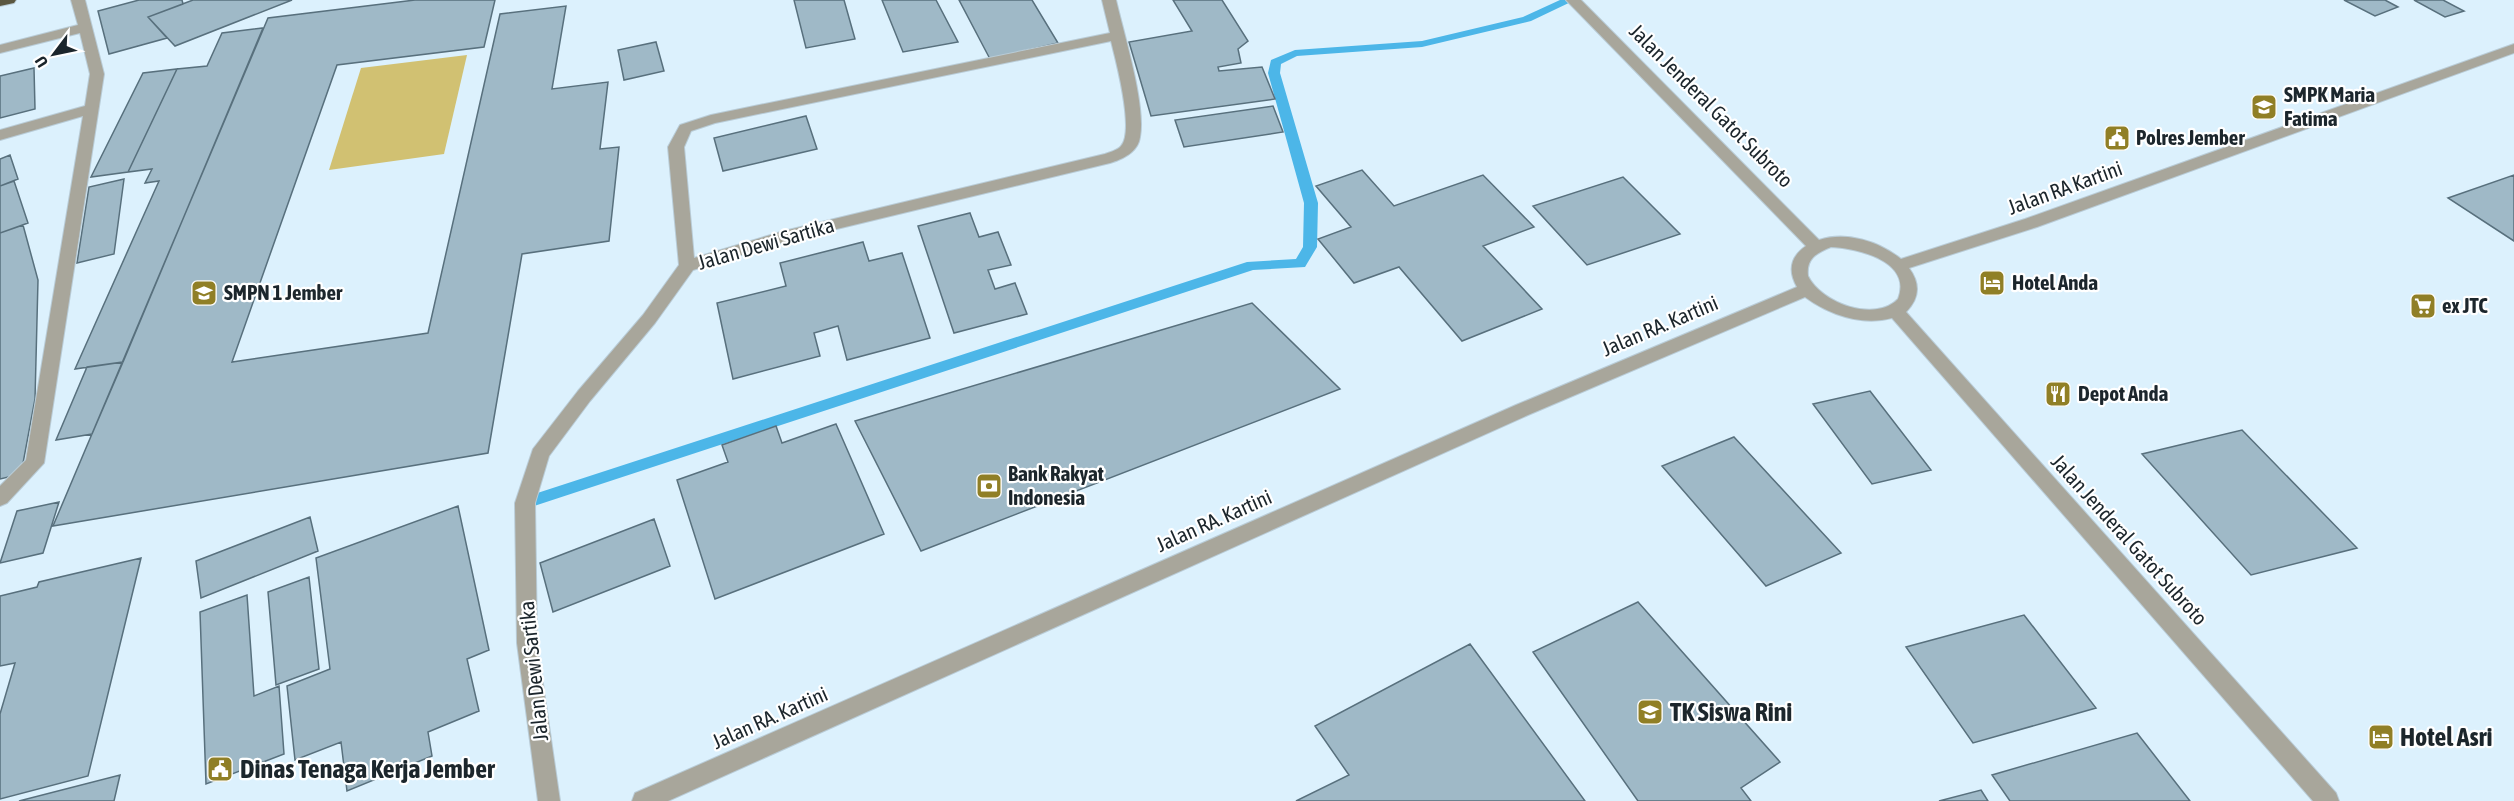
<svg xmlns="http://www.w3.org/2000/svg" width="2514" height="801" font-family="'Asap Condensed',sans-serif">
<style>
.green{fill:#d1c172}
.lines{fill:none;stroke-linecap:round;stroke-linejoin:round}
.stream{fill:#4cb6e8;fill-rule:evenodd}
.building{fill:#9fb9c7;stroke:#58707d;stroke-width:1.5}
.lane-casing{stroke:#b9ccd7;stroke-width:2}
.street-casing{stroke:#b9ccd7;stroke-width:2}
.highway-casing{stroke:#b9ccd7;stroke-width:2}
.lane{fill:#a8a69b;fill-rule:evenodd}
.street{fill:#a8a69b;fill-rule:evenodd}
.highway{fill:#5b5740;fill-rule:evenodd}
.labels{text-anchor:middle;stroke-width:4.5;stroke-linejoin:round;paint-order:stroke}
.poi-label{font-size:21px;font-weight:bold;fill:#1c262c;stroke:#fff;text-anchor:start}
.street-label{font-size:21px;fill:#1c262c;stroke:#fff}
.near-poi-label{font-size:26px;font-weight:bold;fill:#1c262c;stroke:#fff;text-anchor:start}
</style>
<rect width="100%" height="100%" fill="#dcf1fd"/>
<path class="green" d="M467,55L444,154L329,170L361,68Z"/>
<g class="lines">
<path class="stream" d="M1560,0H1575L1531,21L1422,47L1297,56L1281,64L1280,73L1318,203L1317,247L1305,267L1253,270L525,509L519,507L517,503L519,499L1247,262L1296,259L1303,247L1304,203L1268,73L1271,60L1295,50L1422,41L1523,17Z"/>
</g>
<path class="building" d="M139,0H182L183,4L148,17L167,38L109,54L98,11Z
M193,0H292L175,46L148,17Z
M415,0H495L484,47L337,65L232,362L428,333L500,14L566,6L552,89L608,82L600,149L619,147L609,241L522,254L488,453L53,526L268,18Z
M794,0H844L855,39L806,48Z
M882,0H936L958,42L903,52Z
M959,0H1032L1058,43L990,59Z
M1173,0H1222L1248,41L1238,49L1241,63L1218,67L1219,71L1262,67L1275,99L1151,116L1129,42L1192,31Z
M2344,0H2385L2398,7L2375,16Z
M2414,0H2443L2464,11L2445,17Z
M263,28L123,362L75,369L159,181L145,183L152,169L128,172L177,69L207,66L222,33Z
M656,42L664,71L624,80L618,50Z
M34,68L35,109L0,118V76Z
M177,69L128,172L91,177L143,73Z
M1273,106L1283,132L1184,147L1175,120Z
M806,116L817,149L723,171L714,138Z
M10,155L18,179L0,186V159Z
M1362,170L1394,206L1483,175L1534,227L1483,246L1542,309L1462,341L1399,267L1354,283L1318,239L1351,227L1316,186Z
M2514,175V241L2448,198Z
M1623,177L1680,234L1587,265L1533,206Z
M124,179L114,254L77,263L89,187Z
M14,181L28,223L0,233V186Z
M970,213L979,237L998,232L1011,265L988,270L995,289L1015,283L1027,314L954,333L918,226Z
M23,225L38,280L35,399L21,474L0,479V233Z
M863,242L869,261L902,253L930,338L847,360L838,326L814,333L820,356L733,379L717,303L786,286L780,263Z
M1252,303L1340,389L921,551L855,421Z
M123,362L92,434L56,440L87,367Z
M1870,391L1931,470L1872,484L1813,404Z
M836,424L884,534L715,599L677,480L728,462L722,445L776,426L782,443Z
M2242,430L2357,548L2251,575L2142,454Z
M1734,437L1841,553L1766,586L1662,466Z
M59,502L43,553L0,563L17,511Z
M458,506L489,650L467,659L479,711L428,732L432,756L347,791L341,742L295,760L287,686L330,669L316,558Z
M310,517L318,551L201,598L196,561Z
M654,519L670,566L553,612L540,563Z
M141,558L88,776L0,799V714L15,663L0,666V596L37,587L39,582Z
M309,577L319,669L276,685L268,592Z
M247,595L254,696L279,686L284,754L206,784L200,612Z
M1638,602L1780,762L1741,788L1751,801H1638L1533,652Z
M2024,615L2096,708L1973,743L1906,647Z
M1470,644L1585,801H1296L1349,775L1315,726Z
M2137,733L2190,801H2010L1992,775Z
M120,775L114,801H19Z
M1981,790L1988,801H1939Z"/>
<g class="lines">
<g class="lane-casing">
<path id="lane" d="M71,0H85L104,74L44,463L7,503L0,506V486L26,460L83,116L0,140V130L85,106L90,74L80,33L0,53V45L78,25Z"/>
</g>
<g class="street-casing">
<path id="street" d="M1102,0H1116C1124,35 1146,105 1140,137C1138,152 1123,159 1110,163L787,241L693,270L655,323L590,401L549,456L535,503L537,643L560,801H538L517,643L515,503L533,449L578,391L643,315L679,265L668,147L680,125L711,115L1110,33ZM1111,41C1116,61 1135,131 1121,146C1118,150 1110,152 1105,154L784,231L694,258L684,147L691,131L715,123Z
M1566,0H1581L1819,240C1846,231 1879,241 1901,259L2025,219L2514,44V53L2037,227L1909,268C1920,283 1920,298 1906,312L2336,793L2339,801H2313L1892,318C1862,326 1829,315 1805,297L1528,415L668,801H632L635,793L1516,405L1797,287C1788,271 1790,257 1806,246ZM1831,247C1857,248 1913,261 1898,299C1875,323 1821,303 1808,276C1806,259 1816,253 1831,247Z"/>
</g>
<g class="highway-casing">
<path id="highway" d="M0,0H16L14,3L0,6Z"/>
</g>
<use href="#lane" class="lane"/>
<use href="#street" class="street"/>
<use href="#highway" class="highway"/>
</g>
<defs>
<g id="school-square" transform="scale(1.35)"><rect x="-9" y="-9" width="18" height="18" rx="4" fill="#907f26" stroke="#fff"/><path d="M0-5L7-2L0 1L-7-2ZM-4 1L0 2.5L4 1V4Q0 6-4 4Z" fill="#fff"/></g>
<g id="civic-square" transform="scale(1.35)"><rect x="-9" y="-9" width="18" height="18" rx="4" fill="#907f26" stroke="#fff"/><path d="M-.6-6.5H3V-4.5H.6V-3L4-1V1h2V6H-6V1h2V-1L-.6-3ZM-1.2 2.5V6h2.4V2.5Z" fill="#fff"/></g>
<g id="hotel-square" transform="scale(1.35)"><rect x="-9" y="-9" width="18" height="18" rx="4" fill="#907f26" stroke="#fff"/><path d="M-6-4.5h1.5V1H6V5H4.5V3h-9V5H-6ZM-4 0a1.8 1.8 0 1 1 3.6 0ZM.5 0V-2.5h3Q6-2.5 6 0Z" fill="#fff"/></g>
<g id="supermarket-square" transform="scale(1.35)"><rect x="-9" y="-9" width="18" height="18" rx="4" fill="#907f26" stroke="#fff"/><path d="M-6-5.5h2.5l.6 2H6L4.5 2H-2.5L-4.4-4H-6ZM-1.5 3.2a1.3 1.3 0 1 0 .1 0ZM3 3.2a1.3 1.3 0 1 0 .1 0Z" fill="#fff"/></g>
<g id="restaurant-square" transform="scale(1.35)"><rect x="-9" y="-9" width="18" height="18" rx="4" fill="#907f26" stroke="#fff"/><path d="M-5-6h1v4h1v-4h1v4h1v-4h1v5L-1.5 .5V6h-2V.5L-5-1ZM5-6V6H3V1.5H1.5Q1.5-4 5-6Z" fill="#fff"/></g>
<g id="bank-square" transform="scale(1.35)"><rect x="-9" y="-9" width="18" height="18" rx="4" fill="#907f26" stroke="#fff"/><path d="M-6-4H6V4H-6ZM0-2.3a2.3 2.3 0 1 0 0 4.6a2.3 2.3 0 1 0 0-4.6Z" fill="#fff"/></g>
</defs>
<g fill-rule="evenodd">
<use href="#school-square" x="2264" y="107"/>
<use href="#civic-square" x="2117" y="138"/>
<use href="#hotel-square" x="1992" y="283"/>
<use href="#school-square" x="204" y="293"/>
<use href="#supermarket-square" x="2423" y="306"/>
<use href="#restaurant-square" x="2058" y="394"/>
<use href="#bank-square" x="989" y="486"/>
<use href="#school-square" x="1650" y="712"/>
<use href="#hotel-square" x="2381" y="737"/>
<use href="#civic-square" x="220" y="769"/>
</g>
<g class="labels">
<g class="poi-label">
<text x="2284" y="102">SMPK Maria<tspan x="2284" dy="24">Fatima</tspan></text>
<text x="2136" y="145">Polres Jember</text>
<text x="2012" y="290">Hotel Anda</text>
<text x="224" y="300">SMPN 1 Jember</text>
<text x="2442" y="313">ex JTC</text>
<text x="2078" y="401">Depot Anda</text>
<text x="1008" y="481">Bank Rakyat<tspan x="1008" dy="24">Indonesia</tspan></text>
</g>
<g class="street-label">
<text transform="translate(1711 106) rotate(45)" y="7">Jalan Jenderal Gatot Subroto</text>
<text transform="translate(2065 188) rotate(-20)" y="7">Jalan RA Kartini</text>
<text transform="translate(766 244) rotate(-16)" y="7">Jalan Dewi Sartika</text>
<text transform="translate(1660 326) rotate(-23)" y="7">Jalan RA. Kartini</text>
<text transform="translate(1214 521) rotate(-24)" y="7">Jalan RA. Kartini</text>
<text transform="translate(2129 540) rotate(48)" y="7">Jalan Jenderal Gatot Subroto</text>
<text transform="translate(534 671) rotate(-96)" y="7">Jalan Dewi Sartika</text>
<text transform="translate(770 718) rotate(-24)" y="7">Jalan RA. Kartini</text>
</g>
<g class="near-poi-label">
<text x="1670" y="721">TK Siswa Rini</text>
<text x="2400" y="746">Hotel Asri</text>
<text x="240" y="778">Dinas Tenaga Kerja Jember</text>
</g>
</g>
<g transform="translate(54 54) rotate(238)" stroke="#ffffff" stroke-width="4.5" paint-order="stroke">
<path d="M0-4.5L10 22L0 15L-10 22Z" fill="#1c262c"/>
<text y="-9" font-size="16" font-weight="bold" text-anchor="middle" fill="#1c262c">U</text>
</g>
</svg>
